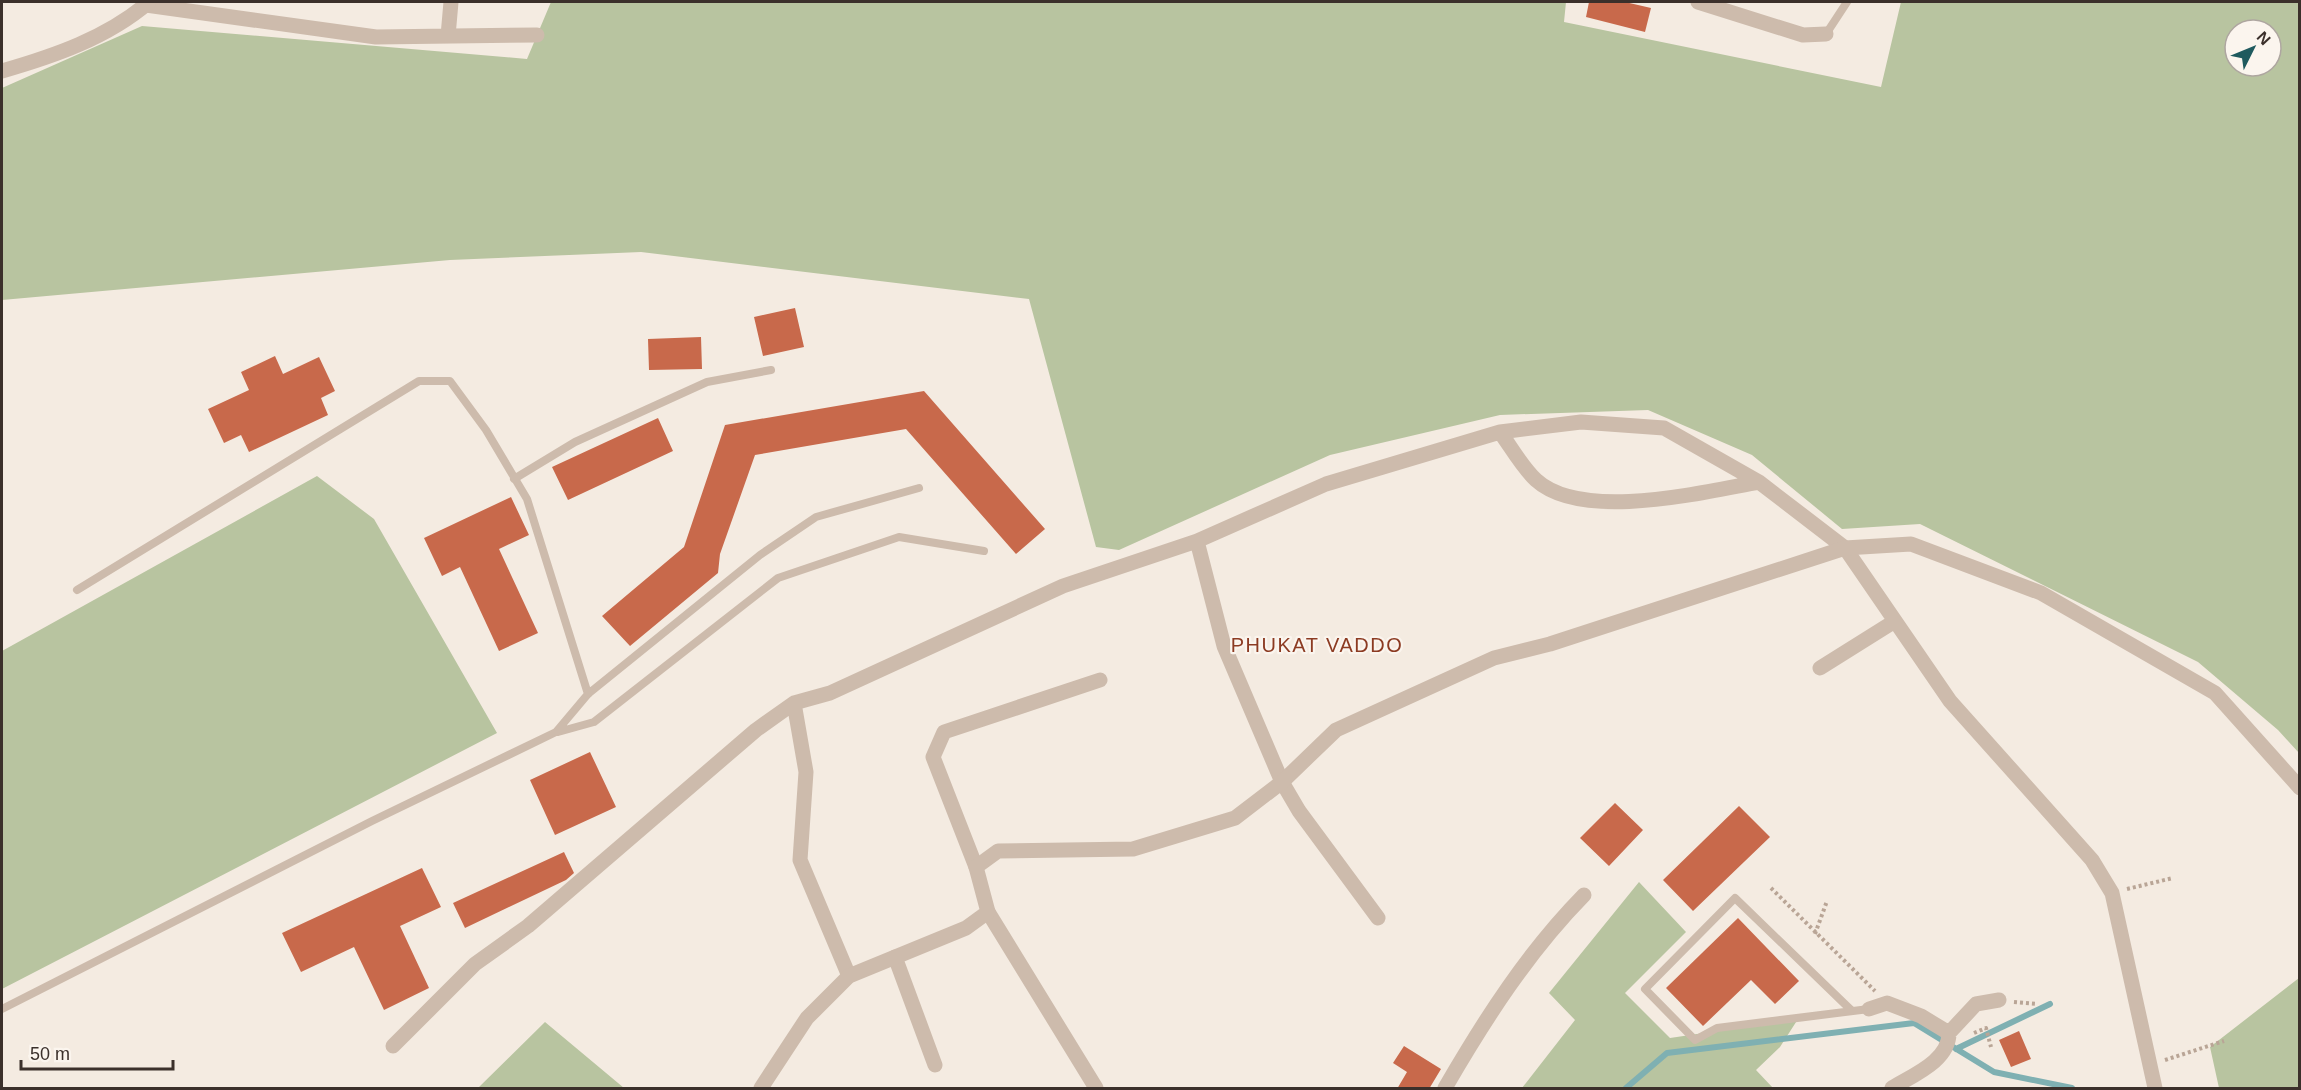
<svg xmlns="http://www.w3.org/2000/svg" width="2301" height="1090" font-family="Arial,sans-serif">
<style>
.green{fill:#b8c4a0;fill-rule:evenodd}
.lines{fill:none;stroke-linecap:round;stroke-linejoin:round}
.stream{stroke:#7fb0b2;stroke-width:6}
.building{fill:#c8694b}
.path{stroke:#b9a596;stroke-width:4;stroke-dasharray:3 3;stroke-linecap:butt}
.service{stroke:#cdbbac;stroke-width:8}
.minor{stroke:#cdbbac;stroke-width:15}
.tertiary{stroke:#cdbbac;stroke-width:15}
.labels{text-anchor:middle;stroke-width:4.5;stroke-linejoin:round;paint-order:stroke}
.neighbourhood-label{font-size:20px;letter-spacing:1.5px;fill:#8c3b22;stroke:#fbf5ee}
</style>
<rect width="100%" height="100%" fill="#f4ebe1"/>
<path class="green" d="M551,2H1566L1564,22L1881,87L1901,2H2299V753L2278,730L2198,662L1920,524L1842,529L1752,455L1648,410L1500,415L1330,455L1119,550L1096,547L1029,299L641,252L450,260L2,300V88L142,26L527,59ZM2235,30H2271V66H2235Z
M317,476L374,519L497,733L2,989V651Z
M1639,882L1686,932L1625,993L1670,1038L1798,1019L1780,1047L1756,1070L1773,1088H1522L1575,1020L1549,993Z
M2299,978V1088H2219L2210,1047Z
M545,1022L624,1088H478Z"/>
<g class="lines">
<path class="stream" d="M1956,1049L2050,1004
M1626,1088L1667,1053L1914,1023L1994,1072L2072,1088"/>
</g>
<path class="building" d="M1589,2H1625L1651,8L1645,32L1586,17Z
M795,308L804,347L763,356L754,317Z
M701,337L702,369L649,370L648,339Z
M275,356L283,374L319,357L335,391L321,398L328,415L249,452L241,435L224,443L208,409L249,390L241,372Z
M924,391L1045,529L1016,554L906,429L755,455L720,554L718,573L630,646L602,616L684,547L725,425Z
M658,418L673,451L568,500L552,467Z
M511,497L529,535L499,549L538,633L499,651L460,567L442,576L424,538Z
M590,752L616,807L555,835L530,780Z
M1615,803L1643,830L1609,866L1580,838Z
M1739,806L1770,837L1693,911L1663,880Z
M564,852L574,873L566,880L465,928L453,903Z
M422,868L441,907L400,926L429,988L384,1010L354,947L301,972L282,933Z
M1738,918L1799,981L1775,1004L1751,980L1703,1026L1666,988Z
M2019,1031L2031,1059L2011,1067L1999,1040Z
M1404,1046L1441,1069L1429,1089H1397L1407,1072L1393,1063Z"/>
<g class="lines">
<path class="path" d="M1771,888L1875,991
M2127,889L2173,878
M1815,934L1827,901
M2014,1002L2037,1004
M1974,1033L1986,1028L1991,1047
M2165,1060L2224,1041"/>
<path class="service" d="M1826,34L1847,2
M514,479L575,442L707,382L771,370
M77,590L419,381H450L486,430L527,499L588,694
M558,732L594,722L778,578L899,537L984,551
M2,1009L372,821L556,732L588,694L760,555L816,517L919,488
M1851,1010L1735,898L1645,989L1695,1040L1717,1028L1869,1009"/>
<path class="minor" d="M1698,2L1803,35L1826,34
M146,5L376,37L537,35
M448,36L451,2
M1500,432C1511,447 1522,467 1536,480C1582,522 1703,492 1759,482
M1197,541L1224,646L1282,782L1299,811L1378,918
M1820,668L1895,621
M976,867L933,757L944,732L1100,680
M988,912L1096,1088
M895,957L935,1065
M849,976L800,860L806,772L794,703L830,693L1063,586L1197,541L1326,484L1500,432L1581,422L1664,428L1759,482L1845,548L1950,701L2092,860L2112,893L2155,1088
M1869,1009L1887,1003L1921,1016L1949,1033C1949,1061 1913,1075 1892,1088
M1949,1033L1976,1004L1999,1000
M393,1046L475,964L528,926L756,730L794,703
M1445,1088C1485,1019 1528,952 1584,895"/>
<path class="tertiary" d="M2,71C54,56 107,38 149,2
M761,1088L807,1018L849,976L966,928L988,912L976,867L998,851L1133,849L1235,818L1282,782L1336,730L1494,658L1550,644L1845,548L1911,544L2041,593L2215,693L2300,788"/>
</g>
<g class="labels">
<g class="neighbourhood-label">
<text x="1317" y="652">PHUKAT VADDO</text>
</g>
</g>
<rect width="2301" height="1090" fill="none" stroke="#3b302b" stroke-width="6"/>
<g transform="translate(2253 48) rotate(47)"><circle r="28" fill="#fbf5ee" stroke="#aea6a0" stroke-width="1.5"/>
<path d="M0-4.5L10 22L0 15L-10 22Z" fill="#1f5a5e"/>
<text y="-9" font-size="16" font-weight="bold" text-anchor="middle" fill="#3b302b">N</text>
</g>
<path d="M21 1060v9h152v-9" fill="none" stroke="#3b302b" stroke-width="3"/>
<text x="30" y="1060" font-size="18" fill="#3b302b" stroke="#fbf5ee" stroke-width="4.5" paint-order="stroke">50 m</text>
</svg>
